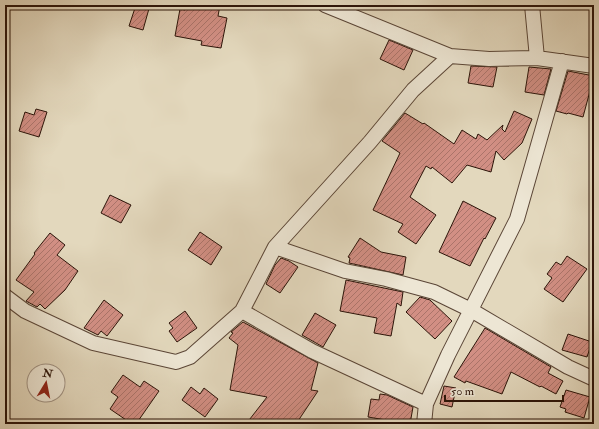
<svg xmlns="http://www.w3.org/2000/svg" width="599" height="429" font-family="'IM FELL Double Pica',serif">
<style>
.building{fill:url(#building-hatch);stroke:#2c1409}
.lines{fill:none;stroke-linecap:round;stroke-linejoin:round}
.minor-casing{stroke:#5a4536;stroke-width:16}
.minor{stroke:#ede6d4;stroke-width:14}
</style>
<defs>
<pattern id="building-hatch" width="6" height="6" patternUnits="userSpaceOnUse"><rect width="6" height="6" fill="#d28f84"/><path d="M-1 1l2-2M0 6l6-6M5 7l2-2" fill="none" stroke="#ab746a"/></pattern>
</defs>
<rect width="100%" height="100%" fill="#e3d8bd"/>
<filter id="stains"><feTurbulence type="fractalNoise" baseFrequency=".005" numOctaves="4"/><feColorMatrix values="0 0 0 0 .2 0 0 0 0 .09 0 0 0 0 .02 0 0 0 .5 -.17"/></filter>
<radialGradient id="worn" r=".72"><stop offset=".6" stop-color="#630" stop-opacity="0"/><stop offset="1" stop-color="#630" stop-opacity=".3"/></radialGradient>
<path class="building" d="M136,5H150L143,30L129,26Z
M186,5H220L218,16L227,18L221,48L201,45L202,41L175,36L180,9L185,10Z
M389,40L413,50L404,70L380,59Z
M471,66L497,67L493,87L468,83Z
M529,67L551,69L544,95L525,92Z
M568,71L594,76L583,117L568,113L567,114L556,111Z
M36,109L47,112L39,137L19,131L25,112L34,115Z
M514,111L532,119L522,143L504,160L496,151L491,172L467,165L452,183L432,167L431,169L426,166L410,197L436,215L416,244L398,232L403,224L373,210L400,153L382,141L405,113L423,124L424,123L454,144L462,130L476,139L478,134L487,140L503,125L502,129L505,132Z
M110,195L131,205L121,223L101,213Z
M463,201L496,218L485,239L484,238L470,266L439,252Z
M200,232L222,247L211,265L188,250Z
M50,233L65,245L57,255L78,271L65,290L45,309L40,304L37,307L26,301L34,292L16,280L35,254L34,253Z
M360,238L381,252L406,257L403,275L349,263L350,258L348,257Z
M567,256L587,269L563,302L544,289L552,278L547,274L556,262L561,265Z
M281,258L289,261L298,267L280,293L266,284L275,265Z
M346,280L403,292L401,306L397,303L391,336L374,333L377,318L340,311Z
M420,297L430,300L452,321L435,339L406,312Z
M104,300L123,315L107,336L101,331L98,335L84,328Z
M185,311L197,328L177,342L169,331L173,328L169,323Z
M315,313L336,325L323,347L302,335Z
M243,322L318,363L311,390L318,391L296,424H246L267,397L230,390L238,345L229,338L233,333L231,332Z
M485,328L551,367L548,373L563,381L556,394L541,386L540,387L511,372L502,394L466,381L465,383L454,377Z
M568,334L592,342L587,357L562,350Z
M123,375L140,387L144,381L159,391L136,424H132L110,409L118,397L111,392Z
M444,386L456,388L452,407L440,404Z
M191,387L200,394L204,388L218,399L205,417L182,400Z
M566,390L590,397L584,418L565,412L566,409L560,407Z
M380,394L387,395L413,407L410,424L368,417L371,399L379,400Z"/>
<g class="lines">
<g class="minor-casing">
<path id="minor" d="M325,5L450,56L489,59L537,58L594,66
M532,5L537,58
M275,247L345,271L386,279L434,292L471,310L568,367L594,379
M5,296L25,311L93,343L176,362L190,357L242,311L275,247L370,142L413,90L450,56
M242,311L312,351L426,404
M424,424L426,404L448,355L517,219L562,61"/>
</g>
<use href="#minor" class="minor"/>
</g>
<rect width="599" height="429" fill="none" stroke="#e3d8bd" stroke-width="20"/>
<rect x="6" y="6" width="587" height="417" fill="none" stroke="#2c1409" stroke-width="2"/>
<rect x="10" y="10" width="579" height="409" fill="none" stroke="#2c1409"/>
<g transform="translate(46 383) rotate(10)"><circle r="19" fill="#ede6d4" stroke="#a09283"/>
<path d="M0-3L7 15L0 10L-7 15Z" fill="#8f2418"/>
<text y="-6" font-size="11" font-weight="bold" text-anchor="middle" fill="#2c1409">N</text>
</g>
<path d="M445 395v6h118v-6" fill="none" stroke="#2c1409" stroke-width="2"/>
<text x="451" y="395" font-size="12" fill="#2c1409" stroke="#ede6d4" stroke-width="3" paint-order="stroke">50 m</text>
<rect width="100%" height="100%" filter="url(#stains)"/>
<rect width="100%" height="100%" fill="url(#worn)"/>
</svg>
